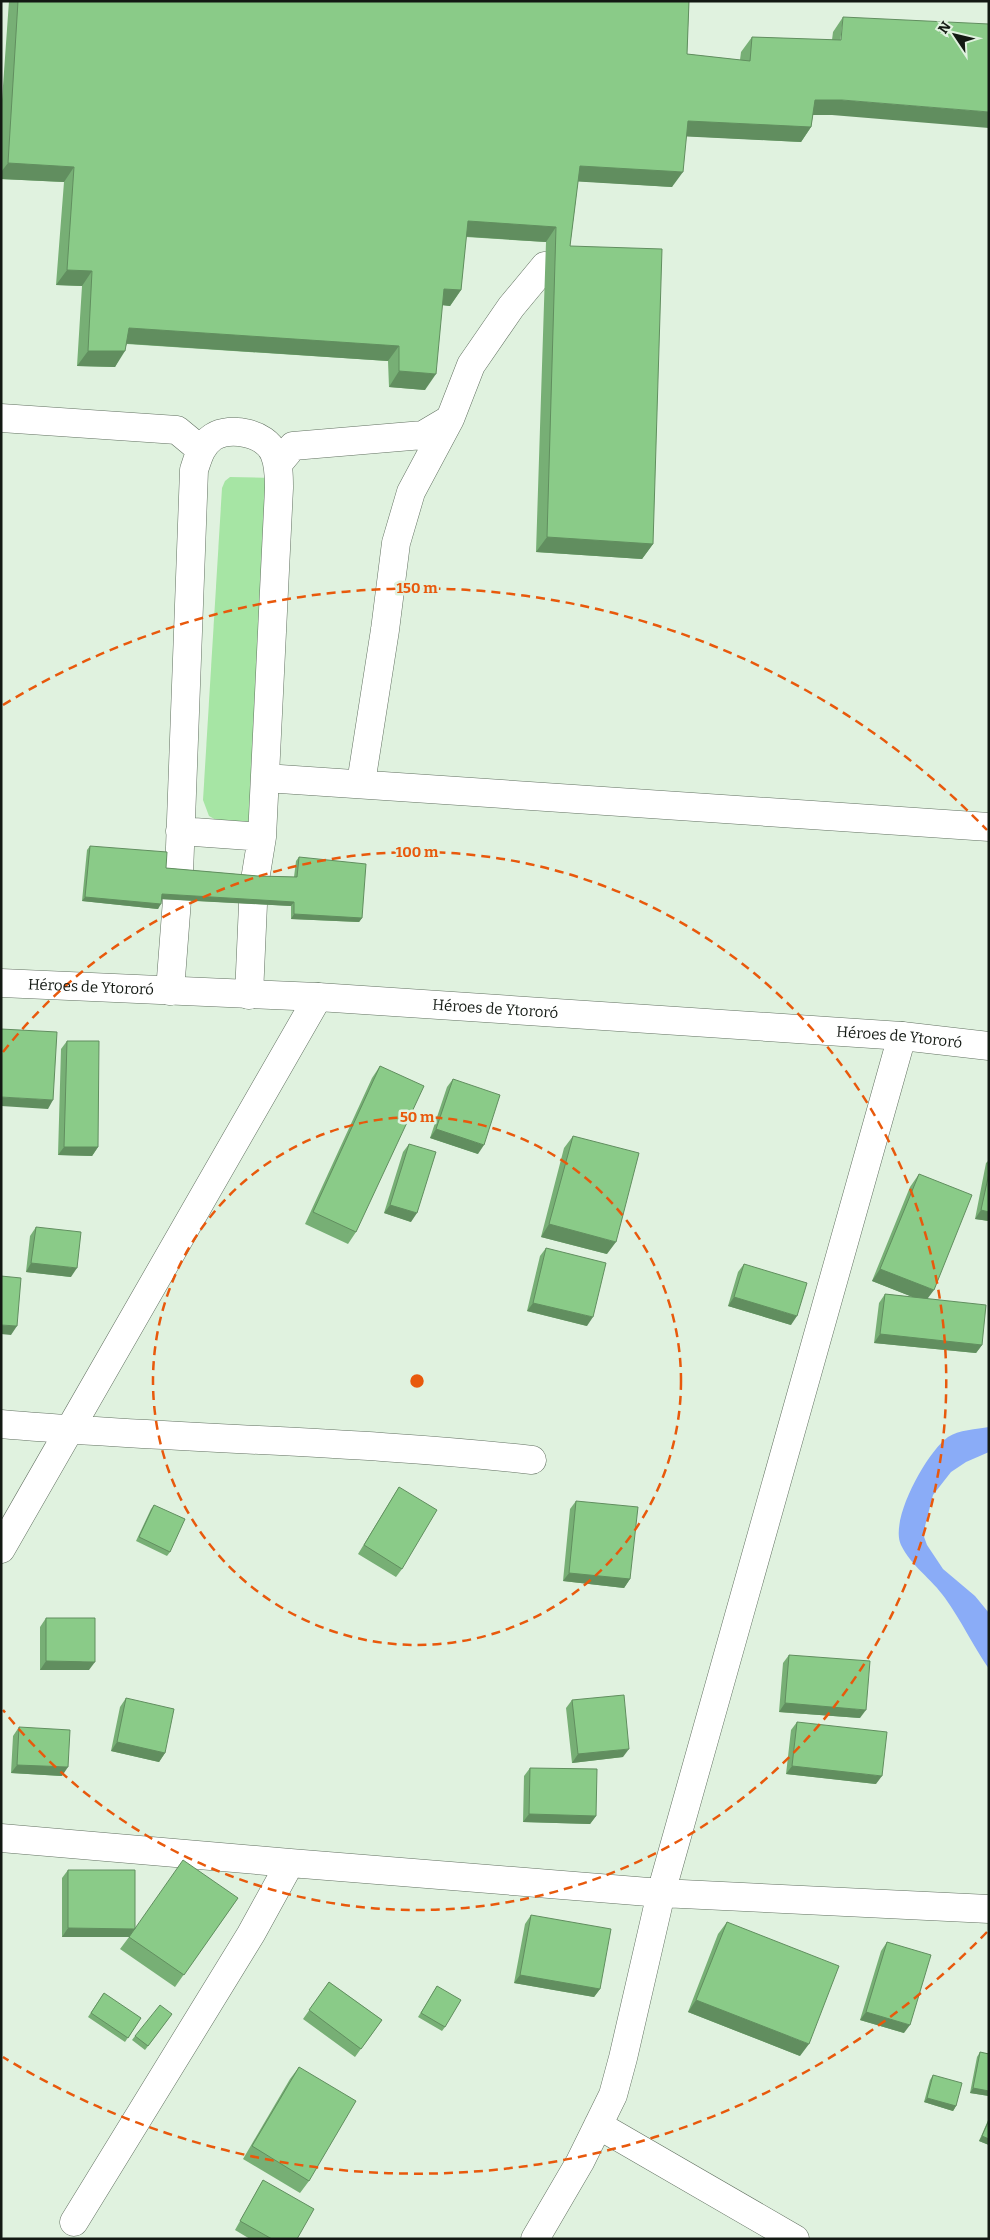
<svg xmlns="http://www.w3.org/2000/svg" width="990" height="2240" font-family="Bitter,serif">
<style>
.green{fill:#a6e5a4}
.water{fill:#8aacf7}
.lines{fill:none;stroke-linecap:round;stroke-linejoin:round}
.minor-casing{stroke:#627161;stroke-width:29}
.major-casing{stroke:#627161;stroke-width:29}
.minor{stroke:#fff;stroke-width:28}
.major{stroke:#fff;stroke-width:28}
.wall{fill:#77af75}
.shaded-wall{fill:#618e5f}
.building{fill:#8acb88;stroke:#618e5f}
.ring{fill:none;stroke:#e8590c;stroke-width:2.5;stroke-dasharray:9 6}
.labels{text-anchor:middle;stroke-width:5;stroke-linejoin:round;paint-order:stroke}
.street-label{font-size:15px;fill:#131913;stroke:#e0f2df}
.centre{fill:#e8590c;stroke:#e0f2df;stroke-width:2.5}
.ring-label{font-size:15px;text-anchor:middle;font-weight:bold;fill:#e8590c;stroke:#e0f2df;stroke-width:5;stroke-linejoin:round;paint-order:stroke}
</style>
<rect width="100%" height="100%" fill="#e0f2df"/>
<path class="green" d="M230,477L273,478L256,823L218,821L209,816L203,800L222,488L225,481Z"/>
<path class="water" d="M989,1427V1452L966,1462L951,1472L933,1495L923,1534L927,1545L943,1569L975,1596L989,1613V1669C973,1646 961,1620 945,1598C932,1579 911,1566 901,1545C889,1520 927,1452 948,1437C958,1430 977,1429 989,1427Z"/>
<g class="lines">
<g class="minor-casing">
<path id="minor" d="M1,418L177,430L200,449
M278,464L293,446L423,435L450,419L471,365L511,307L545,266
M265,778L989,827
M361,783L385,630L396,543L411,492L450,419
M180,831L262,837
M179,874L194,470C198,458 201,445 213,437C231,426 265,433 274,453C279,464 279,476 279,488L262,837L255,880
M170,991L177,900
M249,995L253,904
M1,1424C178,1440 356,1440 532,1460
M1,1549L318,997
M1,1838L290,1863L661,1893L989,1909
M598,2125L795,2239
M74,2222L251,1934L290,1863
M535,2239L580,2162L613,2095L623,2058L661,1893L902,1036"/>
</g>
<g class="major-casing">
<g id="major">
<path id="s1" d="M1,983L318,997L902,1036L989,1046"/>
</g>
</g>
<use href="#minor" class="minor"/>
<use href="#major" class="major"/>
</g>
<path class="wall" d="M9,1H689L687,54L740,60L741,52L752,37L832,40L833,32L843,17L832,115H813L811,127L801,142L686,136L672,187L578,181L570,246L653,544L642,559L536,552L546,242L466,237L461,290L450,306L442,305L425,390L389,387L388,361L127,344L115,367L77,366L82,286L56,285L64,182L1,179V114Z
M90,846L166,868L258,876L294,877L296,861L299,857L362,918L359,922L291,919V906L161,899L158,909L82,901L87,850Z
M67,1041L98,1147L92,1156L58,1155L61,1049Z
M380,1066L356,1232L348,1244L305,1224L372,1078Z
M453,1079L478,1154L430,1138L447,1087Z
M573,1136L607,1254L541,1237L564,1148Z
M409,1144L411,1222L384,1213L403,1152Z
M989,1160V1221L975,1219L986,1163Z
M919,1174L928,1299L982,1345L976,1353L874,1343L879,1303L885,1294L913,1297L872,1281L910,1187Z
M36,1227L71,1277L26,1272L30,1236Z
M546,1248L587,1326L527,1311L540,1256Z
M744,1264L791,1325L728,1306L738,1272Z
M399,1487L402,1569L396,1577L358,1554Z
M576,1501L630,1579L624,1588L563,1581L570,1509Z
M154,1505L170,1552L167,1556L136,1541L151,1509Z
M46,1618L89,1670H40V1627Z
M789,1655L860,1718L779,1712L783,1663Z
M126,1698L165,1753L159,1762L111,1751L120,1707Z
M572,1700L623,1757L572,1763L566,1708Z
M797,1722L876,1784L786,1774L791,1730Z
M19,1727L62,1776L11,1773L13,1736Z
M530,1768L596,1816L590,1824L523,1822L524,1776Z
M68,1870L135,1929L238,1898L175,1987L120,1949L129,1937H62V1878Z
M531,1915L600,1989L594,1997L514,1983L525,1924Z
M727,1922L800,2056L688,2012L718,1934Z
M887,1942L904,2033L860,2020L881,1951Z
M329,1982L382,2020L355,2057L303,2019Z
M437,1986L445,2027L442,2031L418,2017Z
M103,1994L141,2018L125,2042L88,2017Z
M172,2014L145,2050L132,2040L135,2036Z
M980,2052L989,2054V2096L970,2093L977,2057Z
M299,2067L309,2181L300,2193L243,2159L290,2079Z
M933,2075L956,2106L953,2111L924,2102L930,2080Z
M989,2118V2145L979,2141Z
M263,2180L297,2239H250L235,2230L258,2189Z"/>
<path class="shaded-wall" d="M815,100H842L989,112V128L832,115H804Z
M688,121L811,127L801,142L677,136Z
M8,163L74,167L64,182L1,179V172Z
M580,166L683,172L672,187L569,181Z
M468,221L556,227L546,242L458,236Z
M67,270L92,271L82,286L56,285Z
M444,289L461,290L450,306L433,304Z
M129,328L399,346L388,361L118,343Z
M88,351H125L115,367L77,366Z
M399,371L436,374L425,390L389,387Z
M547,537L653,544L642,559L536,552Z
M162,894L294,902L291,906L159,899Z
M85,897L161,904L158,909L82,901Z
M294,914L362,918L359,922L291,919Z
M1,1097L53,1100L48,1109L1,1106Z
M436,1129L484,1145L478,1154L430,1138Z
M64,1147H98L92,1156L58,1155Z
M390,1205L417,1213L411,1222L384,1213Z
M981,1210L989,1212V1221L975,1219Z
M549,1224L616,1242L607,1254L541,1237Z
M31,1263L77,1268L71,1277L26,1272Z
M880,1269L934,1290L925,1302L872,1281Z
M734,1297L797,1316L791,1325L728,1306Z
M533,1303L593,1317L587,1326L527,1311Z
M1,1325L17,1326L11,1335L1,1334Z
M880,1334L982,1345L976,1353L874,1343Z
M569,1573L630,1579L624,1588L563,1581Z
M46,1661L95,1662L89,1670H40Z
M785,1703L866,1710L860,1718L779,1712Z
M117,1742L165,1753L159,1762L111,1751Z
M629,1749L623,1757L572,1763L578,1754Z
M17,1765L68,1767L62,1776L11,1773Z
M792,1766L882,1776L876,1784L786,1774Z
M529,1814L596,1816L590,1824L523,1822Z
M68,1928L135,1929L129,1937H62Z
M520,1975L600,1989L594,1997L514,1983Z
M696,2000L809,2044L800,2056L688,2012Z
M866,2012L910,2025L904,2033L860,2020Z
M973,2088L989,2091V2096L970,2093Z
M927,2098L956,2106L953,2111L924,2102Z
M982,2136L989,2139V2145L979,2141Z"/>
<path class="building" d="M18,1H689L687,54L750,61L752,37L841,40L843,17L989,24V112L842,100H815L811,127L688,121L683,172L580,166L570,246L662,249L653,544L547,537L556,227L468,221L461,290L444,289L436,374L399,371V346L129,328L125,351H88L92,271L67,270L74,167L8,163Z
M90,846L167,852L166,868L258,876L297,877L299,857L366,864L362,918L294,914V902L162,894L161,904L85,897Z
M1,1029L57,1032L53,1100L1,1097Z
M67,1041H99L98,1147H64Z
M380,1066L424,1086L356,1232L313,1212Z
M453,1079L500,1095L484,1145L436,1129Z
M573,1136L639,1153L616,1242L549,1224Z
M409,1144L436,1152L417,1213L390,1205Z
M989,1173V1212L981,1210Z
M919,1174L972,1195L934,1290L880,1269Z
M36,1227L81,1232L77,1268L31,1263Z
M546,1248L606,1263L593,1317L533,1303Z
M744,1264L807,1283L797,1316L734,1297Z
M1,1276L21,1278L17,1326L1,1325Z
M885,1294L986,1305L982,1345L880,1334Z
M399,1487L437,1510L402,1569L364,1545Z
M576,1501L638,1507L630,1579L569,1573Z
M154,1505L185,1519L170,1552L139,1537Z
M46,1618H95V1662L46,1661Z
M789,1655L870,1661L866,1710L785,1703Z
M624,1695L629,1749L578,1754L572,1700Z
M126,1698L174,1709L165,1753L117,1742Z
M797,1722L887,1732L882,1776L792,1766Z
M19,1727L70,1730L68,1767L17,1765Z
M530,1768L597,1769L596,1816L529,1814Z
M183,1860L238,1898L184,1975L129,1937Z
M68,1870H135V1929L68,1928Z
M531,1915L611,1929L600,1989L520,1975Z
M727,1922L839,1966L809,2044L696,2000Z
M887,1942L931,1955L910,2025L866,2012Z
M329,1982L382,2020L361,2049L309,2010Z
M437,1986L461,2000L445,2027L421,2013Z
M104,1993L141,2018L128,2038L91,2013Z
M160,2005L172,2014L148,2046L135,2036Z
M980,2052L989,2054V2091L973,2088Z
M299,2067L356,2101L309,2181L252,2146Z
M933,2075L962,2083L956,2106L927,2098Z
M989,2120V2139L982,2136Z
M263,2180L314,2209L297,2239H272L240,2221Z"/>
<g class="ring">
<circle cx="417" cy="1381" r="264"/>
<path d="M3 1052A529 529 0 1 1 3 1710"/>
<path d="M987 1932A793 793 0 0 1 3 2057M3 705A793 793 0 0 1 987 830"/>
</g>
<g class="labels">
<g class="street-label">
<text dy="5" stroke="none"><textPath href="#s1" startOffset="90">Héroes de Ytororó</textPath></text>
<text dy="5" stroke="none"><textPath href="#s1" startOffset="495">Héroes de Ytororó</textPath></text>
<text dy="5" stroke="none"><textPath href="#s1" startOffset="900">Héroes de Ytororó</textPath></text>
</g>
</g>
<circle cx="417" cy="1381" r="8" class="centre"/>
<g class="ring-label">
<text x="417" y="593">150 m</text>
<text x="417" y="857">100 m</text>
<text x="417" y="1122">50 m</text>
</g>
<rect width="990" height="2240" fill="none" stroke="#131913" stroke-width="5"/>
<g transform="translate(955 35) rotate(305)" stroke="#e0f2df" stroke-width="4" paint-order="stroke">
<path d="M0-4L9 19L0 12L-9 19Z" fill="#131913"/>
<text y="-8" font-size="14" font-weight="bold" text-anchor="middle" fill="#131913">N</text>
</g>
</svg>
